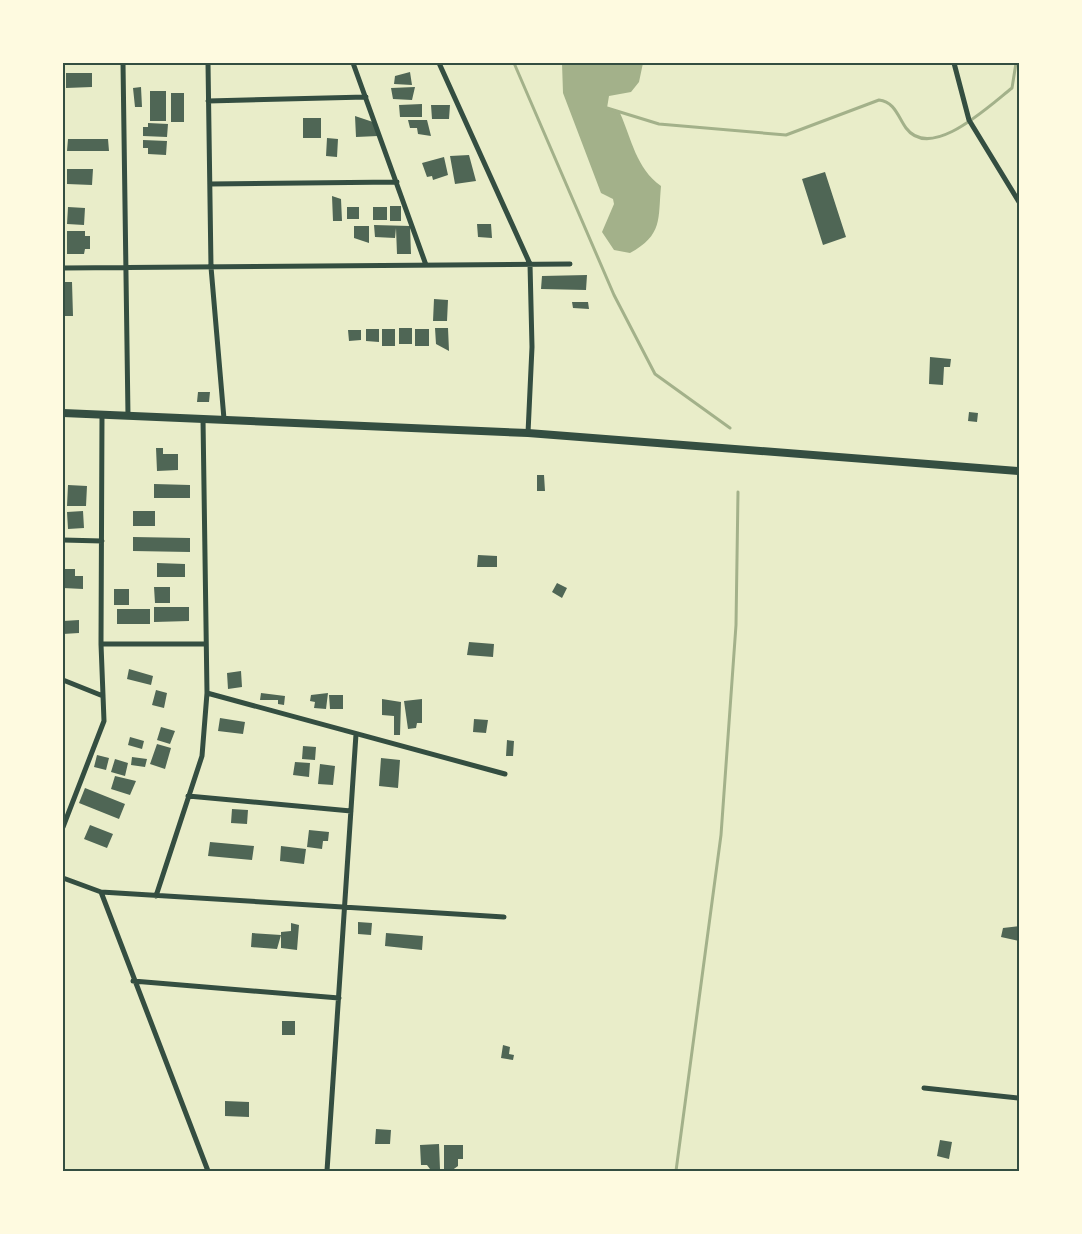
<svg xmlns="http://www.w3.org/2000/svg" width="1082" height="1234" font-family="Karla,sans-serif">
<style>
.water{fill:#a3b18a}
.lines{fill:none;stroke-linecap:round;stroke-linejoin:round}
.stream{stroke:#a3b18a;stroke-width:3}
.building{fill:#4f6655}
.minor{stroke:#344e41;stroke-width:5}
.primary{stroke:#344e41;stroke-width:8}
.neatline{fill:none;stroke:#344e41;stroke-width:2}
</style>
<rect width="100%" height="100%" fill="#e9edc9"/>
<path class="water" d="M562,63H643L639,82L631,92L609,96L607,108L620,113C632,140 636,168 661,186C658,219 663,235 630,253L614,250L602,232L614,204L613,199L601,193L563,93Z"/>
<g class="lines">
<path class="stream" d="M514,63L614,295L655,374L730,428
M607,108L659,124L786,135L879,100C895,102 898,117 906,128C931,162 990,105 1012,88L1016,63
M676,1171L721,835L736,625L738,492"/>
</g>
<path class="building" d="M410,72L412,85L394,84L395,76Z
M66,73H92V87L66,88Z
M141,87L142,107H135L133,88Z
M415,87L412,100L393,99L391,88Z
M150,91H166V121H150Z
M171,93H184V122H171Z
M422,104V117H400L399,105Z
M431,105H450L449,119H432Z
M355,116L373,122L378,136L356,137Z
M303,118H321V138H303Z
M408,120H427L431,136L418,134L417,128H410Z
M148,123L168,124L167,137L143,136V127H148Z
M327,138L338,139L337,157L326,156Z
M68,139H108L109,151H67Z
M143,140L167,141L166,155L148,154V148H143Z
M469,155L476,181L455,184L450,156Z
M444,157L448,175L433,180L432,176L427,177L422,163Z
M67,169H93L92,185L67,184Z
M825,172L846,237L823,245L802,179Z
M332,196L341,199L342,221H333Z
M390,206H401V221H390Z
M68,207L85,208L84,225L67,224Z
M347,207H359V219H347Z
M373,207H387V220H373Z
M477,224H491L492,238L478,237Z
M374,225L410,226L411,254H397L396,228L395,238L375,237Z
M354,226H369V243L354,238Z
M67,231H85V236H90V249H85L84,254H67Z
M587,275L586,290L541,289L542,276Z
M63,282H72L73,316H63Z
M434,299L448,300L447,321H433Z
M572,302H588L589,309L573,308Z
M399,328H412V344H399Z
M435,328H448L449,351L436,344Z
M366,329H379V342L366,341Z
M382,329H395V346H382Z
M415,329H429V346H415Z
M348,330H361V340L349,341Z
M930,357L951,359L950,367H944L943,385L929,384Z
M198,392H210L209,402H197Z
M969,412L978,413L977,422L968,421Z
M156,448H163V454H178V470L157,471Z
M537,475H544L545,491H537Z
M154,484L190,485V498H154Z
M68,485L87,486L86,506H67Z
M83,511L84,528L68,529L67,512Z
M133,511H155V526H133Z
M133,537L190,538V552L133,551Z
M478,555L497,556V567H477Z
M157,563L185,564V577H157Z
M63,569H75V576H83V589L63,588Z
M557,583L567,588L562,598L552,592Z
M154,587H170V603H155Z
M114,589H129V605H114Z
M154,607H189V621L154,622Z
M117,609H150V624H117Z
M79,620V633L63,634V621Z
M469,642L494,644L493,657L467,655Z
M129,669L153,676L151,685L127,679Z
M241,671L242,687L228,689L227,673Z
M156,690L167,693L164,708L152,705Z
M261,693L285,696L284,705L278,704V700H260Z
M328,693L326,709L314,708L315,702L310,701L311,695Z
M329,695H343V709H330Z
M382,699L401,702L400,735H394V716L382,715Z
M422,699V723H417L416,728L408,729L404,701Z
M220,718L245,722L243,734L218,731Z
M474,719L488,720L486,733L473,732Z
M161,727L175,731L170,744L157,740Z
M130,737L144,741L142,749L128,745Z
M507,740L514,741L513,756H506Z
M157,744L171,748L165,769L150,764Z
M303,746L316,747L315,760L302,759Z
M97,755L109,758L106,770L94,767Z
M132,757L147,759L145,767L131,765Z
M381,758L400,760L398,788L379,786Z
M115,759L128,763L125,776L111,772Z
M295,762L310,763L309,777L293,775Z
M320,764L335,766L333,785L318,784Z
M115,776L136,781L130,795L111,789Z
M85,788L125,804L119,819L79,803Z
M232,809L248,810L247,824L231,823Z
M90,825L113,834L107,848L84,839Z
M309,830L329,832L328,841H323L322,849L307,847Z
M210,842L254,846L252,860L208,856Z
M281,846L306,849L304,864L280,861Z
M358,922L372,923L371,935L358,934Z
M291,923L299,925L297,950L281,948V932L291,931Z
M1019,926V941L1001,937L1003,928Z
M252,933L281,935L277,949L251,947Z
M386,933L423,936L422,950L385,946Z
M282,1021H295V1035H282Z
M503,1045L510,1047L509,1054L514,1055L513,1060L501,1058Z
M225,1101L249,1102V1117L225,1116Z
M376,1129L391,1130L390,1144H375Z
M940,1140L952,1142L949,1159L937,1156Z
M439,1144L440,1169H430L427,1165H421L420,1145Z
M444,1145H463V1159H458V1166L451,1171H444Z"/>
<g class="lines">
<path class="minor" d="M123,63L128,416
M208,63L211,267L224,419
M353,63L426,265
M439,63L530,264L532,347L528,433
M954,63L969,120L1019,202
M208,101L366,97
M210,184L397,182
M63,268L570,264
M63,540L102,541
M101,644H206
M63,680L103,696
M207,693L505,774
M188,796L351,811
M63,827L104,721L101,644L102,415
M63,878L101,892L208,1171
M101,892L504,917
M156,896L202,756L207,693L203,419
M133,981L339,998
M924,1088L1019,1098
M327,1171L356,734"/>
<path class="primary" d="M63,413L528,433L1019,471"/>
</g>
<rect width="1082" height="1234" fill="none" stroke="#fefae0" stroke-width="129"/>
<rect x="64" y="64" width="954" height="1106" class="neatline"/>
</svg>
